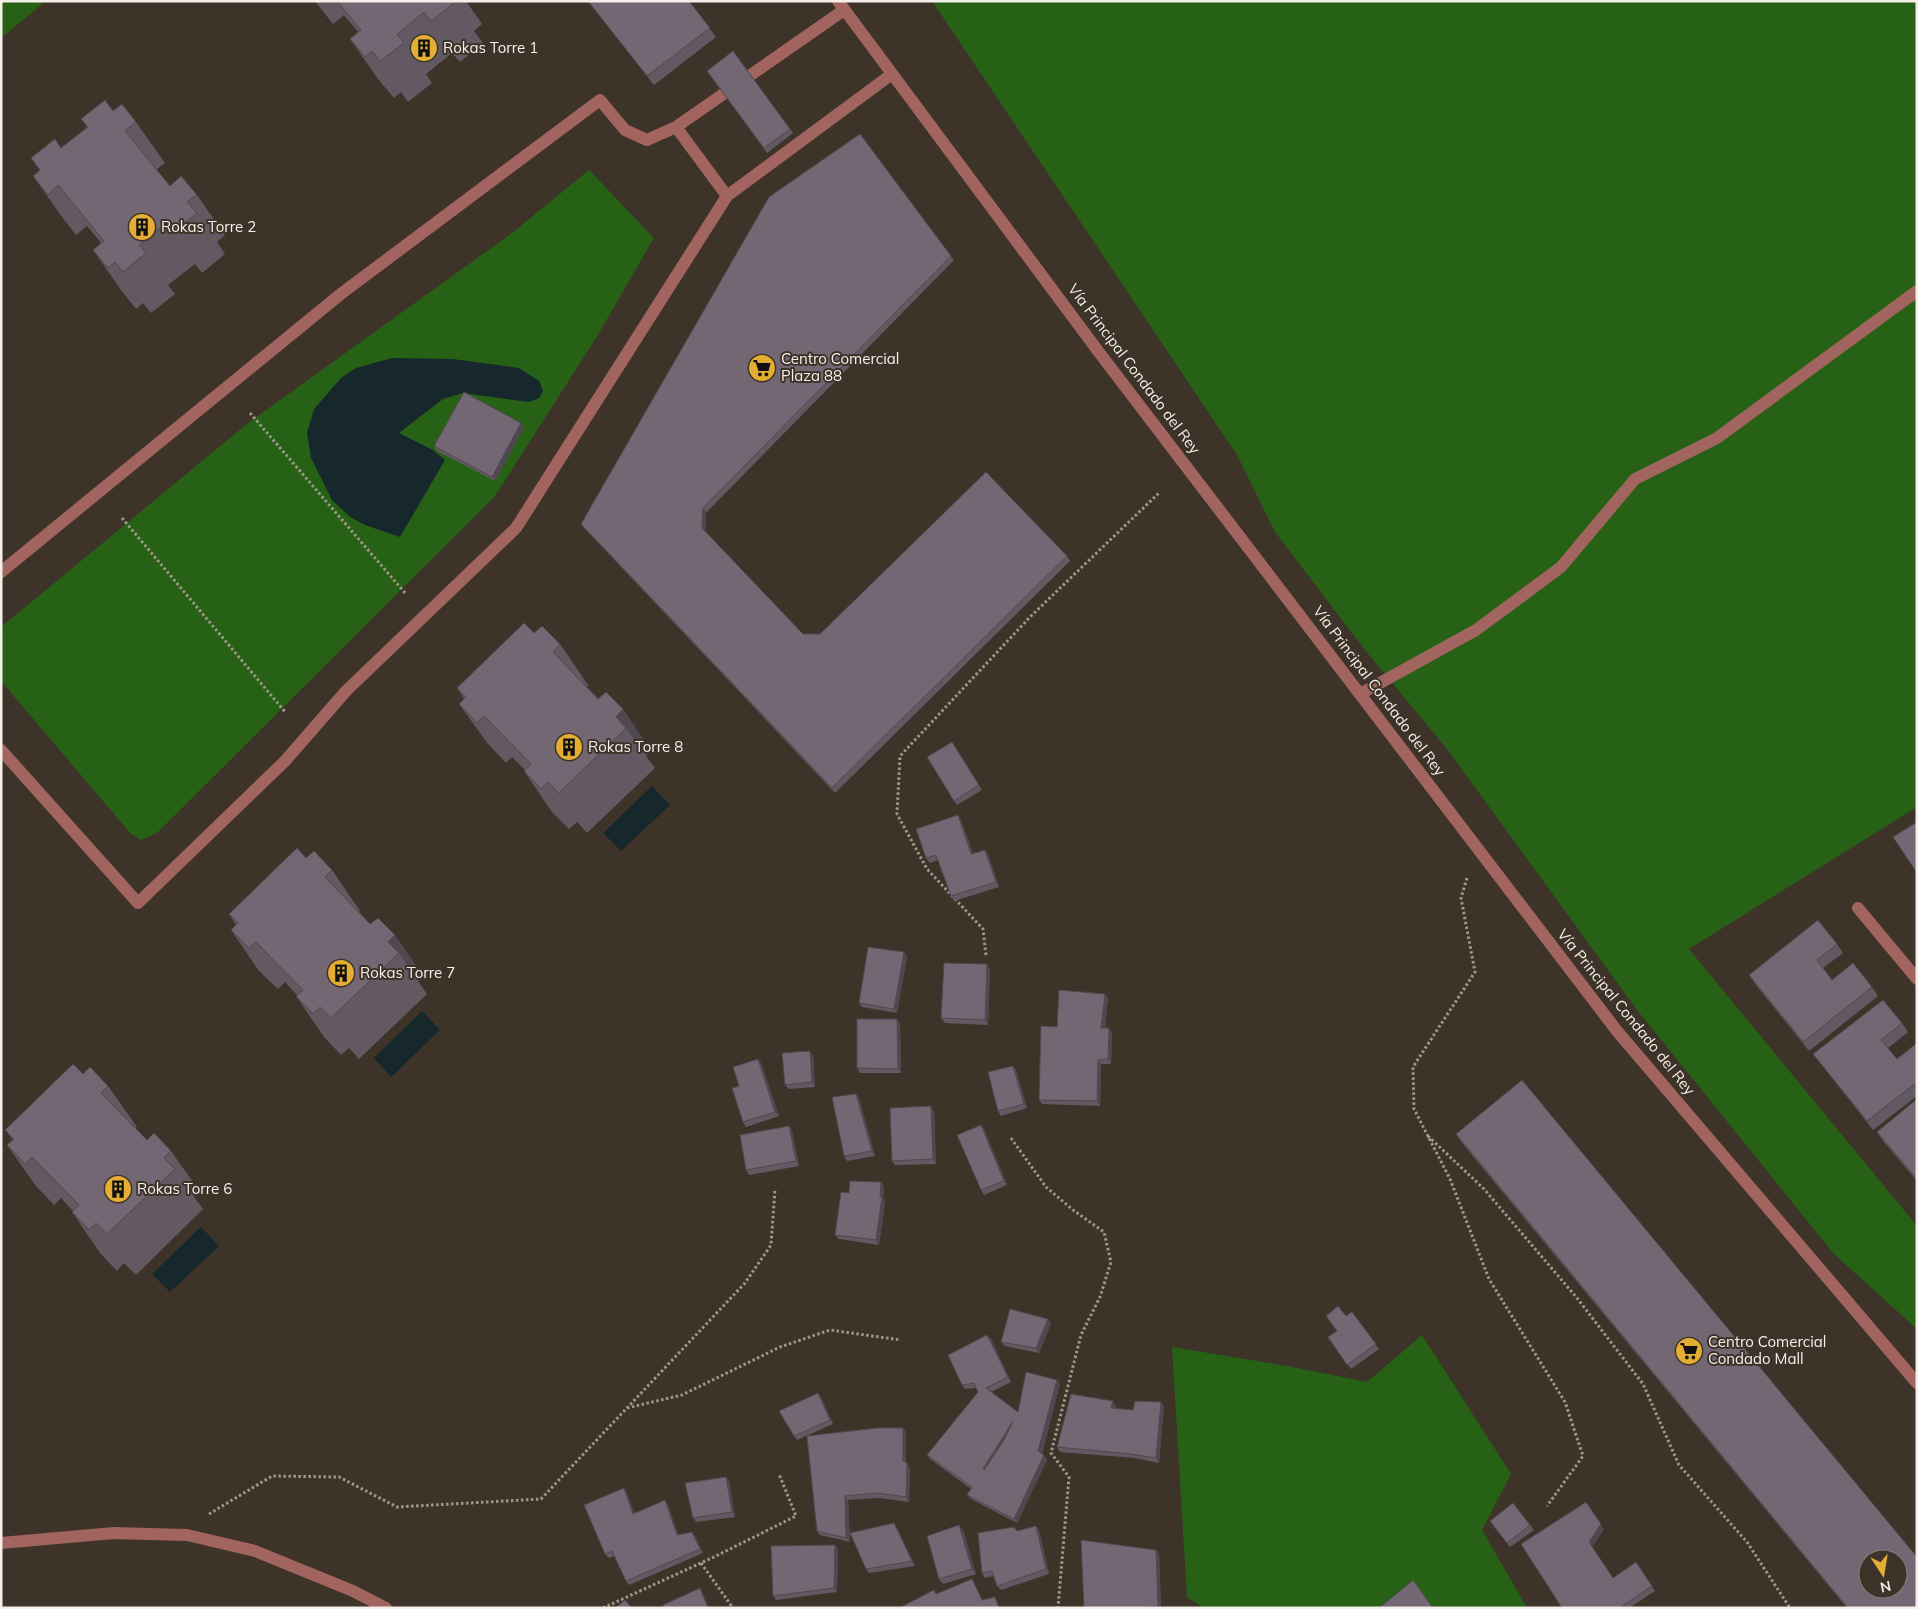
<svg xmlns="http://www.w3.org/2000/svg" width="1918" height="1609" font-family="Mulish,sans-serif">
<style>
.green{fill:#276116}
.water{fill:#16282c}
.lines{fill:none;stroke-linecap:round;stroke-linejoin:round}
.path{stroke:#9f968e;stroke-width:3;stroke-dasharray:2.5 2.5;stroke-linecap:butt}
.service{stroke:#a2645e;stroke-width:12}
.minor{stroke:#a2645e;stroke-width:12}
.tertiary{stroke:#a2645e;stroke-width:12}
.wall{fill:#625962}
.shaded-wall{fill:#504850}
.building{fill:#726772;stroke:#504850;fill-rule:evenodd}
.labels{text-anchor:middle;stroke-width:4;stroke-linejoin:round;paint-order:stroke}
.poi-label{font-size:15px;fill:#f6efe9;stroke:#3d3329;text-anchor:start}
.street-label{font-size:15px;fill:#f6efe9;stroke:#3d3329}
</style>
<rect width="100%" height="100%" fill="#3d3329"/>
<path class="green" d="M1,1H46L1,38Z
M932,1H1917V807L1689,949L1917,1226V1329L1834,1254L1637,1010L1447,749L1365,650L1275,532L1237,455Z
M589,170L654,238L596,338L495,496L157,833L141,840L131,834L1,681V627L248,423L512,233Z
M1422,1335L1511,1474L1482,1530L1527,1608H1204L1187,1597L1172,1347L1287,1366L1367,1382Z"/>
<path class="water" d="M392,358L453,359L519,368L539,381L543,391L539,398L529,402L463,393L443,399L399,433L433,450L445,460L400,537L365,525L350,517L332,500L311,458L307,433L314,409L341,378L356,368Z
M652,786L670,805L621,851L603,833Z
M422,1011L440,1030L391,1077L374,1058Z
M201,1227L219,1246L170,1292L152,1274Z"/>
<g class="lines">
<path class="path" d="M250,413L406,594
M122,518L286,713
M1467,878L1461,898L1475,972L1413,1067L1414,1109L1450,1179L1489,1279L1565,1402L1583,1456L1547,1506
M986,955L983,929L927,869L897,814L900,756L1030,617L1160,492
M1428,1136L1484,1189L1577,1298L1643,1384L1679,1465L1747,1542L1790,1608
M1011,1138L1046,1187L1073,1210L1104,1232L1111,1262L1100,1297L1081,1335L1051,1453L1069,1477L1058,1608
M627,1408L682,1395L780,1347L830,1330L901,1340
M209,1514L272,1476L339,1477L397,1507L541,1499L745,1283L771,1245L775,1189
M701,1563L733,1608
M603,1608L716,1556L796,1516L779,1474"/>
<path class="service" d="M1360,694L1476,630L1561,567L1635,479L1717,438L1917,291"/>
<path class="minor" d="M676,127L727,196
M1,572L342,293L600,100L625,130L647,140L676,127L844,10
M1,750L138,903L285,761L346,691L516,528L727,196L892,74
M1858,908L1917,979
M1,1543L114,1533L187,1535L255,1551L353,1591L386,1608"/>
<path class="tertiary" d="M838,1L1098,351L1617,1031L1917,1383"/>
</g>
<path class="wall" d="M315,1H466L482,24L474,31L483,43L460,62L452,53L426,74L432,83L408,102L401,92L394,98L378,79L350,39L358,32L344,15L333,24Z
M588,1H689L716,37L654,85Z
M733,51L793,133L767,153L707,71Z
M113,111L136,122L165,163L156,170L170,186L197,195L225,235L217,242L225,254L202,273L195,264L168,285L175,294L151,313L143,303L136,309L121,290L93,250L101,243L87,226L76,235L62,217L33,176L40,171L61,148L87,127L81,119Z
M860,134L954,260L706,513L705,531L803,634H820L1067,556L1070,561L835,793L584,528L581,524Z
M521,423L524,428L495,481L437,451L434,446Z
M534,633L560,644L588,685L587,687L651,750L646,756L655,768L587,833L577,822L569,829L552,812L524,771L525,770L512,757L506,763L488,744L459,704L464,699L457,688Z
M952,742L982,790L957,805L954,801Z
M961,820L973,854H988L999,887L954,901L951,896L938,860L930,863L926,858Z
M306,858L332,870L360,911L359,912L370,924L395,935L423,976L418,981L427,994L359,1059L349,1048L341,1055L324,1037L296,996L297,995L285,982L278,989L259,971L231,930L236,925L229,914Z
M1837,944L1843,953L1823,968L1832,980L1872,987L1878,996L1809,1051L1755,984L1749,975Z
M904,952L907,957L897,1013L862,1007L859,1003Z
M987,964L990,969L988,1025L945,1023L941,1018Z
M1108,998L1105,1028L1112,1033L1111,1064H1101L1100,1106L1042,1104L1039,1100L1057,1027Z
M900,1023L901,1073H860L857,1068Z
M1902,1023L1908,1032L1888,1048L1897,1059L1917,1043V1096L1873,1130L1813,1054Z
M813,1055L815,1087L789,1089L785,1085Z
M761,1063L779,1116L746,1127L743,1122L739,1086Z
M1013,1066L1016,1070L1027,1108L1001,1116L998,1111Z
M83,1074L108,1086L137,1127L135,1128L147,1140L171,1151L200,1192L194,1197L203,1209L136,1275L124,1263L117,1271L100,1253L72,1212L73,1211L61,1198L54,1205L36,1186L7,1145L13,1140L5,1130Z
M856,1094L859,1098L875,1156L847,1161L844,1156Z
M1917,1099V1181L1883,1141L1877,1132Z
M934,1111L936,1164L895,1165L892,1161Z
M981,1125L984,1129L1007,1185L984,1195L981,1190Z
M789,1126L792,1131L799,1166L749,1175L746,1170Z
M1456,1134L1917,1608H1847L1462,1143Z
M881,1182L884,1187L883,1199L885,1202L879,1245L839,1239L835,1235L849,1193Z
M1352,1312L1379,1349L1351,1369L1328,1337L1337,1331L1346,1316Z
M1048,1319L1051,1324L1039,1353L1005,1346L1001,1342Z
M991,1339L1011,1382L991,1392L1018,1412L1060,1384L1042,1454L1047,1460L1017,1523L971,1499L967,1495L971,1489L930,1459L927,1455L978,1392L976,1388L965,1389L962,1385Z
M821,1397L833,1424L797,1440L794,1436Z
M1116,1406L1115,1409L1133,1410L1164,1406L1159,1463L1135,1458L1060,1452L1057,1447Z
M906,1432V1463L910,1468L909,1502L880,1498L848,1500L850,1542L820,1535L817,1531L807,1436Z
M726,1477L729,1481L735,1517L696,1522L693,1518Z
M627,1493L634,1513L668,1505L678,1535L695,1536L703,1553L629,1585L626,1581L614,1556L609,1558L605,1554Z
M1513,1503L1534,1530L1510,1547L1493,1526Z
M1036,1526L1039,1530L1049,1574L1001,1590L997,1586L994,1576L985,1578L982,1573L1017,1531Z
M897,1528L915,1566L869,1573L866,1569Z
M1604,1529L1592,1547L1613,1578L1636,1562L1655,1591L1629,1608H1562L1521,1544Z
M963,1530L976,1574L943,1584L939,1579Z
M835,1545L838,1549L837,1592L776,1600L773,1596Z
M1159,1554L1161,1608H1084Z"/>
<path class="shaded-wall" d="M521,423L524,428L495,481L492,477Z
M703,508L706,513L705,533L702,528Z
M623,709L651,750L646,756L626,728L616,717Z
M958,815L961,820L975,859L971,854Z
M985,850L988,854L999,887L996,882Z
M395,935L423,976L418,981L399,953L388,942Z
M904,952L907,957L897,1013L894,1009Z
M987,964L990,969L988,1025L985,1020Z
M1105,994L1108,998L1104,1032L1101,1028Z
M897,1019L900,1023L901,1073L898,1069Z
M1109,1028L1112,1033L1111,1064L1108,1059Z
M810,1051L813,1055L815,1087L812,1082Z
M758,1059L761,1063L779,1116L775,1112Z
M1098,1060L1101,1064L1100,1106L1097,1101Z
M1013,1066L1016,1070L1027,1108L1024,1104Z
M856,1094L859,1098L875,1156L872,1151Z
M931,1106L934,1111L936,1164L933,1159Z
M981,1125L984,1129L1007,1185L1004,1181Z
M789,1126L792,1131L799,1166L796,1161Z
M881,1182L884,1187L883,1199L885,1202L879,1245L876,1240Z
M1048,1319L1051,1324L1039,1353L1036,1348Z
M987,1335L991,1339L1011,1382L1008,1377Z
M1057,1380L1060,1384L1041,1456L1038,1451Z
M818,1393L821,1397L833,1424L830,1420Z
M1113,1401L1116,1406L1114,1413L1111,1408Z
M1161,1402L1164,1406L1159,1463L1156,1458Z
M1013,1421L1016,1425L986,1474L983,1469Z
M903,1428L906,1432V1465L903,1461Z
M1044,1455L1047,1460L1017,1523L1014,1519Z
M907,1463L910,1468L909,1502L906,1497Z
M726,1477L729,1481L735,1517L732,1512Z
M624,1488L627,1493L636,1518L633,1514Z
M845,1496L848,1500L850,1542L846,1538Z
M665,1500L668,1505L680,1540L677,1535Z
M1586,1502L1604,1529L1592,1547L1589,1542Z
M894,1523L897,1528L915,1566L912,1561Z
M959,1525L963,1530L976,1574L972,1569Z
M1036,1526L1039,1530L1049,1574L1046,1569Z
M692,1532L695,1536L703,1553L700,1549Z
M835,1545L838,1549L837,1592L834,1588Z
M1156,1550L1159,1554L1161,1608H1159L1158,1606Z
M972,1579L975,1584L985,1604L982,1600Z
M700,1588L703,1593L709,1608H708Z"/>
<path class="building" d="M337,1H453L454,3L431,21L424,12L397,34L404,43L380,61L372,51L365,57L350,39L361,30Z
M588,1H689L710,28L647,76Z
M733,51L790,129L764,148L707,71Z
M105,100L113,111L122,104L136,122L125,131L170,186L181,176L197,195L187,202L197,213L174,232L166,223L139,245L146,253L123,272L115,262L108,268L93,250L104,241L58,185L48,195L33,176L40,170L31,158L55,139L61,148L88,127L81,119Z
M860,134L951,256L703,508L702,528L803,634H820L986,472L1067,556L832,788L581,524L769,197Z
M464,392L521,423L492,477L434,446Z
M524,623L534,633L542,626L560,644L553,652L598,699L606,692L623,709L616,717L626,728L559,793L548,782L541,789L524,771L531,764L484,716L477,723L459,704L466,697L457,688Z
M952,742L979,785L954,801L927,757Z
M958,815L971,854L985,850L996,882L951,896L936,855L926,858L916,829Z
M1917,822V873L1893,837Z
M297,848L306,858L314,851L332,870L325,877L370,924L378,918L395,935L388,942L399,953L331,1018L320,1007L313,1014L296,996L303,990L256,942L249,948L231,930L238,923L229,914Z
M1818,920L1837,944L1817,960L1832,980L1853,963L1872,987L1803,1042L1749,975Z
M868,947L904,952L894,1009L859,1003Z
M944,963L987,964L985,1020L941,1018Z
M1059,990L1105,994L1101,1028H1109L1108,1059L1098,1060L1097,1101L1039,1100L1041,1026L1057,1027Z
M1883,1000L1902,1023L1881,1040L1897,1059L1917,1043V1082L1867,1121L1813,1054Z
M857,1019H897L898,1069L857,1068Z
M810,1051L812,1082L785,1085L782,1053Z
M758,1059L775,1112L743,1122L732,1088L739,1086L733,1067Z
M73,1064L83,1074L90,1067L108,1086L101,1093L147,1140L154,1133L171,1151L164,1158L175,1169L107,1234L96,1223L89,1230L72,1212L79,1205L32,1157L25,1164L7,1145L14,1139L5,1130Z
M1013,1066L1024,1104L998,1111L988,1072Z
M1522,1080L1917,1557V1608H1848L1456,1134ZM1868,1559H1898V1589H1868Z
M856,1094L872,1151L844,1156L832,1097Z
M1917,1099V1179L1877,1132Z
M931,1106L933,1159L892,1161L890,1108Z
M981,1125L1004,1181L981,1190L957,1135Z
M789,1126L796,1161L746,1170L740,1135Z
M850,1181L881,1182L880,1197H882L876,1240L835,1235L841,1192L849,1193Z
M1338,1306L1346,1316L1352,1312L1376,1344L1347,1365L1328,1337L1337,1331L1326,1316Z
M1010,1309L1048,1319L1036,1348L1001,1342Z
M987,1335L1008,1377L986,1388L1018,1412L1026,1372L1057,1380L1038,1451L1044,1455L1014,1519L967,1495L972,1487L927,1455L978,1392L974,1383L962,1385L948,1355ZM1013,1421L1004,1440L984,1470L983,1469Z
M818,1393L830,1420L794,1436L779,1411Z
M1071,1394L1113,1401L1111,1408L1133,1410L1135,1401L1161,1402L1156,1458L1131,1454L1057,1447Z
M877,1428H903V1461L907,1463L906,1497L877,1493L845,1496L846,1538L817,1531L807,1436Z
M726,1477L732,1512L693,1518L685,1483Z
M624,1488L633,1514L665,1500L677,1535L692,1532L700,1549L626,1581L612,1551L605,1554L584,1505Z
M1586,1502L1601,1524L1589,1542L1613,1578L1636,1562L1652,1586L1619,1608H1562L1521,1544Z
M1513,1503L1530,1525L1507,1543L1490,1521Z
M894,1523L912,1561L866,1569L850,1533Z
M959,1525L972,1569L939,1579L927,1536Z
M1036,1526L1046,1569L997,1586L992,1571L982,1573L978,1533L1014,1527L1017,1531Z
M1081,1540L1156,1550L1158,1606L1137,1608H1084Z
M835,1545L834,1588L773,1596L771,1546Z
M972,1579L982,1600L995,1597L999,1608H899L934,1590L936,1594Z
M1413,1580L1433,1608H1379Z
M700,1588L708,1608H664L663,1605Z
M625,1600L632,1608H615Z"/>
<defs>
<g id="building-disc" transform="scale(1.4375)"><circle r="9.5" fill="#e4ae35" stroke="#3d3329"/><path d="M-4-6H4V6H1V3H-1V6H-4ZM-2.5-4.3h1.7v1.8h-1.7ZM.8-4.3h1.7v1.8H.8ZM-2.5-1h1.7V.8h-1.7ZM.8-1h1.7V.8H.8Z" fill="#111"/></g>
<g id="supermarket-disc" transform="scale(1.4375)"><circle r="9.5" fill="#e4ae35" stroke="#3d3329"/><path d="M-6-5.5h2.5l.6 2H6L4.5 2H-2.5L-4.4-4H-6ZM-1.5 3.2a1.3 1.3 0 1 0 .1 0ZM3 3.2a1.3 1.3 0 1 0 .1 0Z" fill="#111"/></g>
</defs>
<g fill-rule="evenodd">
<use href="#building-disc" x="424" y="48"/>
<use href="#building-disc" x="142" y="227"/>
<use href="#supermarket-disc" x="762" y="368"/>
<use href="#building-disc" x="569" y="747"/>
<use href="#building-disc" x="341" y="973"/>
<use href="#building-disc" x="118" y="1189"/>
<use href="#supermarket-disc" x="1689" y="1351"/>
</g>
<g class="labels">
<g class="poi-label">
<text x="443" y="53">Rokas Torre 1</text>
<text x="161" y="232">Rokas Torre 2</text>
<text x="781" y="364">Centro Comercial<tspan x="781" dy="17">Plaza 88</tspan></text>
<text x="588" y="752">Rokas Torre 8</text>
<text x="360" y="978">Rokas Torre 7</text>
<text x="137" y="1194">Rokas Torre 6</text>
<text x="1708" y="1347">Centro Comercial<tspan x="1708" dy="17">Condado Mall</tspan></text>
</g>
<g class="street-label">
<text transform="translate(1134 369) rotate(53)" y="5">Vía Principal Condado del Rey</text>
<text transform="translate(1379 691) rotate(53)" y="5">Vía Principal Condado del Rey</text>
<text transform="translate(1626 1012) rotate(51)" y="5">Vía Principal Condado del Rey</text>
</g>
</g>
<rect width="1918" height="1609" fill="none" stroke="#f6efe9" stroke-width="5"/>
<g transform="translate(1883 1574) rotate(168)"><circle r="24" fill="#3d3329" stroke="#877e76"/>
<path d="M0-4L9 19L0 12L-9 19Z" fill="#e4ae35"/>
<text y="-8" font-size="14" font-weight="bold" text-anchor="middle" fill="#f6efe9">N</text>
</g>
</svg>
